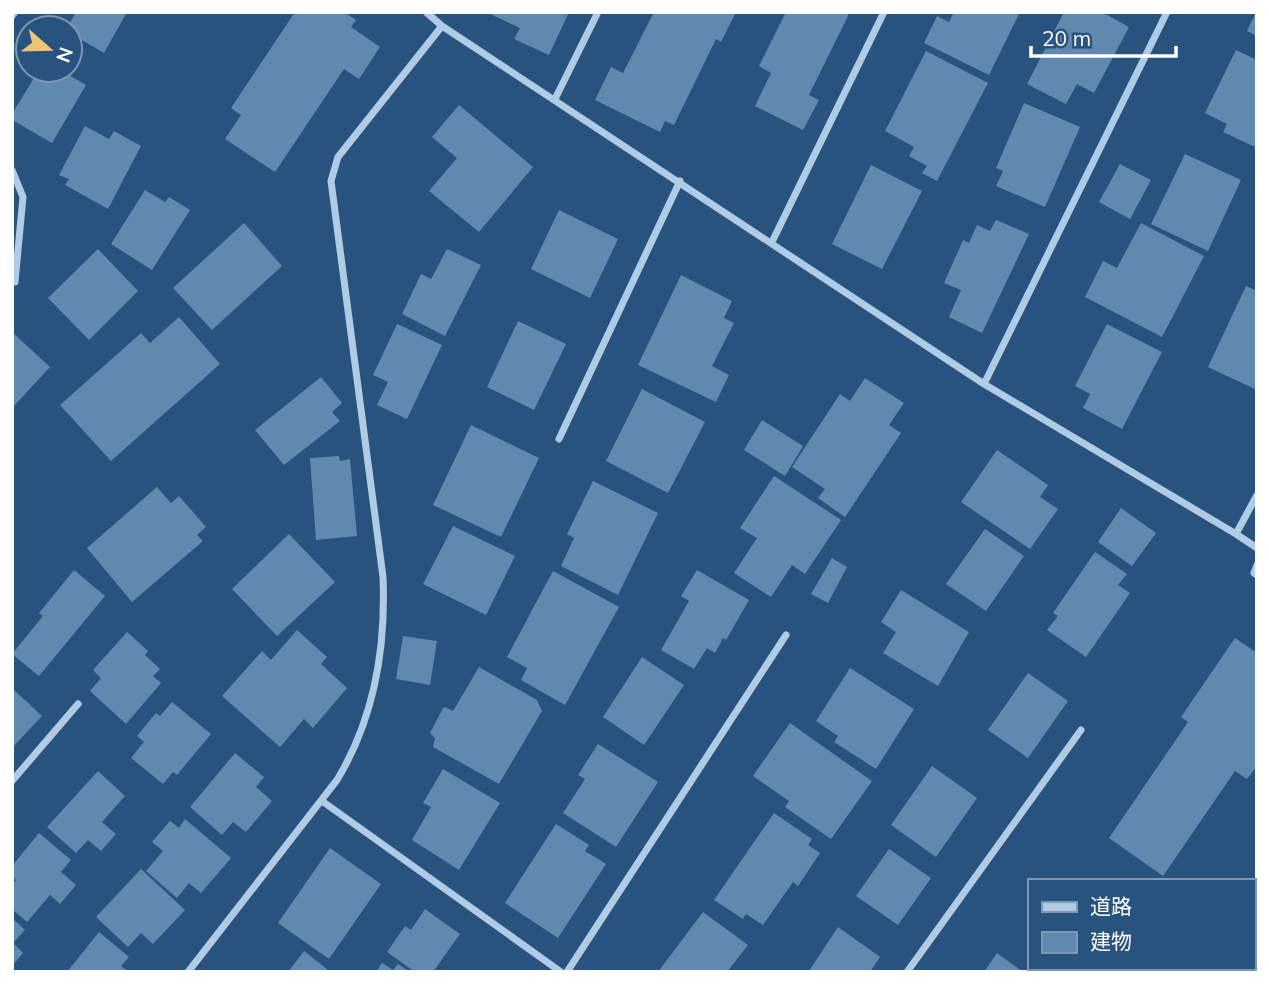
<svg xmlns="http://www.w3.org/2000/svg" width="1269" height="984" font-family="Mulish,'Noto Sans JP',sans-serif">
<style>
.building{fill:#6089af}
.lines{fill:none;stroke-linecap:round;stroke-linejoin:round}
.street{stroke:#afcbe5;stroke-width:7}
</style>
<rect width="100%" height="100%" fill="#28537f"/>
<path class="building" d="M76,12H127L104,53L70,33V28H67Z
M295,12H344L356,20L351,27L380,47L359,79L344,69L275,172L225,139L241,115L231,108Z
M493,12H569L549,55L514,39L520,28L492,15Z
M654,12H736L721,42L716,39L674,125L665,121L660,132L595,100L611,67L623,73Z
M786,12H850L809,95L819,100L803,130L755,106L771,73L759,66Z
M954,12H1020L989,75L924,43L937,16L949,22Z
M1064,12H1102L1129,27L1094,93L1077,84L1066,104L1027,84Z
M1256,12H1257V36L1247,31Z
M1236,50L1257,60V148L1223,132L1227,124L1205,113Z
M926,51L988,83L937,181L922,173L927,166L909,156L914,147L885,131Z
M39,70H50L56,73L60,70L86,85L52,143L12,120V114Z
M1024,103L1080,127L1045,207L996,186L1003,171L996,168Z
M459,105L533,167L479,232L429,191L457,158L432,137Z
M85,126L109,139L114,131L141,146L108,209L65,185L69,179L59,175Z
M1185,154L1241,180L1208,251L1151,224Z
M1120,164L1151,180L1130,219L1099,202Z
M871,165L922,191L882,269L832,244Z
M145,190L165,202L169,197L190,210L152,270L111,244Z
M559,210L618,239L590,298L531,269Z
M996,220L1029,234L982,333L949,317L961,290L944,283L963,240L969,243L977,225L990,231Z
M244,223L282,266L212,330L173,288Z
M1141,223L1204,256L1162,337L1085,297L1103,261L1117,268Z
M98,249L138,291L89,340L48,298Z
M447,249L481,265L445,336L402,314L421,274L431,279Z
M681,275L732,301L724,318L734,323L712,366L729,375L716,402L638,365Z
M1246,286L1257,291V390L1208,367Z
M179,317L220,364L111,461L60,405L141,333L150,343Z
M518,321L566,344L534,410L487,387Z
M397,324L442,345L407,419L377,405L388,382L373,375Z
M1107,324L1162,352L1122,429L1083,408L1090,394L1075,386Z
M12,332L50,367L12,408Z
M321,377L342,403L332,412L340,421L284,465L255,430Z
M865,378L904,403L889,425L901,433L845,517L818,498L825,489L792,467L840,394L850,401Z
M642,389L705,422L668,493L606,461Z
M762,420L803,446L785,476L744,450Z
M471,425L539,458L501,537L433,505Z
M997,450L1048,485L1040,497L1058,509L1030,549L961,502Z
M339,456L340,461L350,459L357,536L316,540L310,458Z
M774,476L841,520L805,574L792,565L771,597L734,573L757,538L740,528Z
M593,481L658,513L618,595L561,566L574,538L567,534Z
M157,487L171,503L179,496L206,527L197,535L203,541L132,602L87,548Z
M1121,508L1156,533L1132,566L1098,542Z
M453,526L515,556L486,615L423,584Z
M985,529L1024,556L986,611L946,584Z
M289,534L335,582L277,636L232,589Z
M1095,552L1127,574L1118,585L1130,593L1086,657L1047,630L1058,616L1053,613Z
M832,558L847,567L828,603L811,594Z
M74,570L105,596L39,676L12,654L43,616L39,613Z
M697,570L749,600L726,640L723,638L715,653L707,648L694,669L661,650L689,601L681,596Z
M553,571L619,607L565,705L521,680L527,668L507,657Z
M901,590L969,632L938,686L883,653L896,632L881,622Z
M297,630L327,657L321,664L347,688L313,728L304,719L280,747L222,696L262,651L271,660Z
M127,632L148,651L145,655L160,669L153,676L161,683L126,724L90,691L101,678L93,670Z
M403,636L437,641L430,685L396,679Z
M1235,638L1257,653V766L1247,779L1235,771L1163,876L1109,838L1188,722L1181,717Z
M642,657L684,685L644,745L603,717Z
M479,667L537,700L542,711L499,784L433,747L435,738L430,733L443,708L445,707L453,711Z
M850,668L914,709L876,769L834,742L838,736L816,721Z
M1028,673L1068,701L1028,758L988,730Z
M12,688L42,716L12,748Z
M172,702L211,734L177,775L173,772L163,784L131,758L144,742L137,736L156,713L160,716Z
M790,723L872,781L831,839L785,807L789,801L753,776Z
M598,744L658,782L616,847L563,813L585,779L578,775Z
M235,753L264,777L256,787L272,801L246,832L233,822L222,835L190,807Z
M932,766L977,798L936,857L891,825Z
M443,769L500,803L459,870L412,840L431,807L423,803Z
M98,771L125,796L102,822L116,834L101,851L88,840L76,853L47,827Z
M774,813L812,839L808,845L820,853L798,886L793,882L763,925L746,914L743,919L714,900Z
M185,819L231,858L201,893L189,883L177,898L146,871L163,851L152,842L170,821L179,828Z
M556,824L589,845L585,851L606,864L558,938L505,903Z
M39,833L71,860L61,872L76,885L60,904L50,895L27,922L12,909V885L16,880L12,877V866Z
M330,848L381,884L329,959L278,923Z
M889,849L931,878L898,925L856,896Z
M141,869L185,910L153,944L141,933L128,947L96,917Z
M425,909L460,934L433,972H415L387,952L405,926L411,930Z
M703,912L748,945L727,972H658Z
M1257,917V972H1247L1244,968H1253V920Z
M12,918L25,930L13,943L23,953L12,966Z
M838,927L880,957L870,972L809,971Z
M99,932L129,957L121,966L129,972H67Z
M304,951L327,969L325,972H288Z
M997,953L1023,972H984Z
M382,963L393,970L398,964L410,972H376Z
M1048,968H1092L1090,972H1053Z
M1141,968H1214L1210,972H1138Z"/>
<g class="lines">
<path class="street" d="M426,12L442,26L984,384L1236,534
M12,16L15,12
M555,99L598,12
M12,170L23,197L15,282
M772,242L884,12
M984,384L1167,12
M559,439L680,181
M1257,495L1236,534L1257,548
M1257,565L1254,573L1257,575
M12,781L78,704
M322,801L561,972
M188,972L337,780C374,719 386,648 383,577L331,181L338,157L442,26
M567,972L786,635
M907,972L1081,730"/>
</g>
<rect width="1269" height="984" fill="none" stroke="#ffffff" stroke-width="28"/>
<rect x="1028" y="879" width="228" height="91" fill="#28537f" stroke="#7e98b2" stroke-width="2"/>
<rect x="1042" y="902" width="35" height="10" fill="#afcbe5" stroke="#7e98b2" stroke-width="2"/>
<text x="1090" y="914" font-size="21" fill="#ffffff">道路</text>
<rect x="1042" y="932" width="35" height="21" fill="#6089af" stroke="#7e98b2" stroke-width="2"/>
<text x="1090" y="949" font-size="21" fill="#ffffff">建物</text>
<g transform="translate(49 49) rotate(110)"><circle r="33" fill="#28537f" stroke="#7e98b2" stroke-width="2"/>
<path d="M0-5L12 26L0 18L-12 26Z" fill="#edc375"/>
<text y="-10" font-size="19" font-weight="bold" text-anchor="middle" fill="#ffffff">N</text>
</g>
<path d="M1031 46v10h145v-10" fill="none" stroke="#ffffff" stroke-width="3.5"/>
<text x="1042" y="46" font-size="21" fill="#ffffff" stroke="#28537f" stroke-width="5" paint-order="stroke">20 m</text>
</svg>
